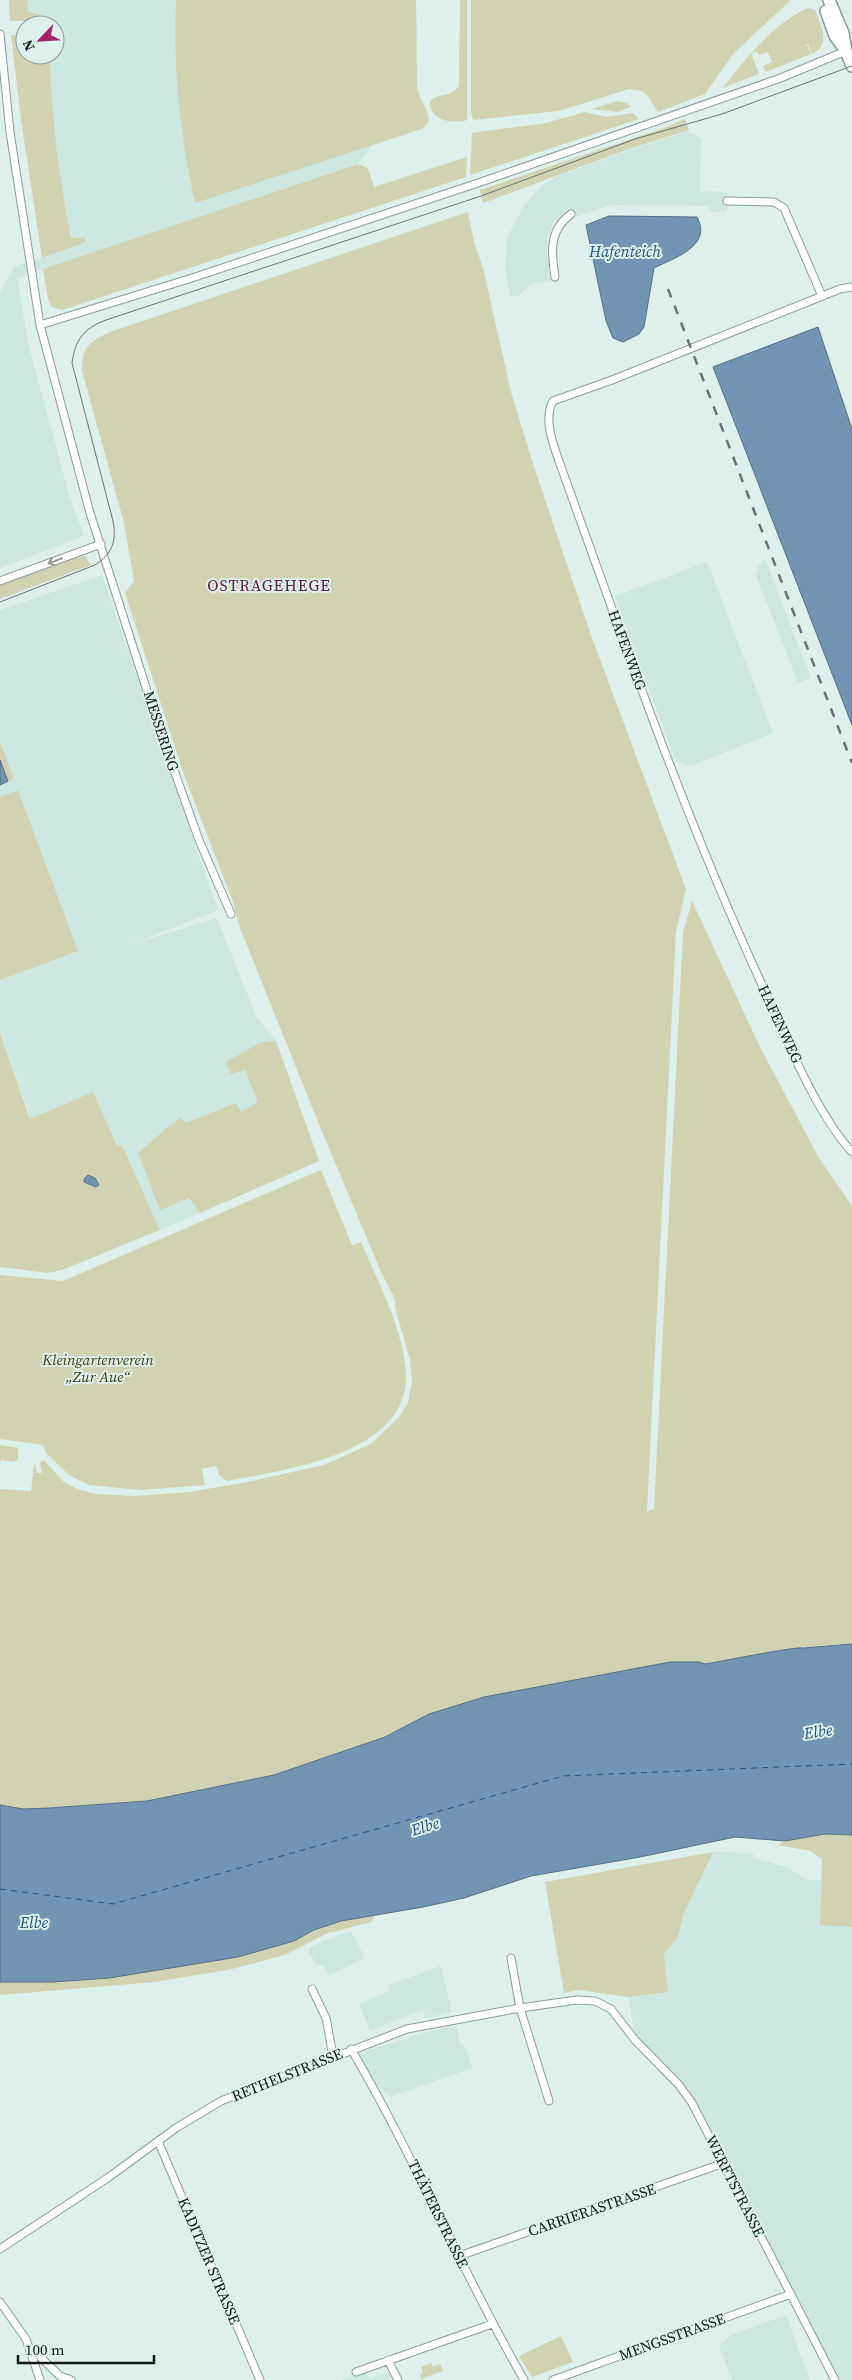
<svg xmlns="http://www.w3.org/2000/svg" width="852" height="2380" font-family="'Source Serif 4',serif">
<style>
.built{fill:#cce7e0}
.green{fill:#d1d2b2}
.water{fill:#7394b2;stroke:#566f84}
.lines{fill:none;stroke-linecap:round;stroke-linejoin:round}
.ferry{stroke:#22557f;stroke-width:1;stroke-dasharray:6 5;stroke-linecap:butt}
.minor-casing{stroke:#8a9c97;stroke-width:9}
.primary-casing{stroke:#8a9c97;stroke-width:14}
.minor{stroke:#fff;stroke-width:7}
.primary{stroke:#fff;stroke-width:11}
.tram{stroke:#687370;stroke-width:1}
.rail{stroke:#687370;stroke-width:2.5;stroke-dasharray:9 9;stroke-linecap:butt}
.oneway{stroke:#959897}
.labels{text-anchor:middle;stroke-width:4;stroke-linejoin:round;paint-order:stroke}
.street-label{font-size:15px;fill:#131917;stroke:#def0eb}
.park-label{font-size:15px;font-style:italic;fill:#42410d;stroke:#def0eb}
.water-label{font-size:16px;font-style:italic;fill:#22557f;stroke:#def0eb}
.neighbourhood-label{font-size:16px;letter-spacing:1px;fill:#602143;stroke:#def0eb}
</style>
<rect width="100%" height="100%" fill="#def0eb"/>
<path class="built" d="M28,0H416L417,87L358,164L17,278L28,343L69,495L84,536L0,568V292L15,266L58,253L85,237L71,238L60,181L51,102L50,55H55V25H49V18L27,11Z
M688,131L701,139L700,191L727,192V211L710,212L709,206L611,205L573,218L568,209L554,222L548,235L547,250L551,280L532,284L518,296L510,297L505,271L507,238L525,204L543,185L556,177L626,151Z
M765,559L811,678L798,683L756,575L759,565Z
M707,562L773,733L693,765H686L679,762L674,757L615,596Z
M102,575L218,910L132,944L217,918L256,1016L276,1041L319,1161L160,1230L122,1145L91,1156L36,1133L0,1033V610Z
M719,1851L754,1854L753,1858L787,1867L808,1880H822L820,1924L852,1927V2380H835L692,2103L635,2040L629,1997L668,1992L664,1954L678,1937L684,1913L713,1852Z
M351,1931L365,1958L329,1976L323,1965L316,1966L312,1956L309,1957V1948L325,1940Z
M441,1966L452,2012L425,2018L423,2010L370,2031L359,2004L390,1991L388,1985Z
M456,2026L460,2043L466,2049L472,2068L390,2097L377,2085L358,2054L425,2032Z
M786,2315L810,2380H732L719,2346L731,2335Z
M365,2371L369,2379L389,2372L392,2380H341Z"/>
<path class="green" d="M9,0H28L27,11L49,18V21H10Z
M176,0H416L417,87C419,99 429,110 429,121L422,129L195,203C180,134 173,71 176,0Z
M460,0H467V120C453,124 430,121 430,102C437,92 450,99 459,86Z
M471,0H791L733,54L705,94L658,112L647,95L642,91L629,89L559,111L473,120L471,112Z
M809,8L815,10C821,27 832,44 812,54L808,44L801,47L807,45L811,54L766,72L763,66L772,62L768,52L759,55L757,51L751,53L759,74L723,88C741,63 779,18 809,8Z
M11,35L25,36V55H50C51,117 59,177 71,238L85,237L86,242L42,258L21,120Z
M617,101L627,103L631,107L617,112L592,109Z
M585,112L607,117L633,113L639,119L470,175L472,133L546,123Z
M685,119L689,130L626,150L483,203L480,190L664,128Z
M467,157L466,177L62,310L52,307L48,299L43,269L358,164L368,168L374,187Z
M468,212L474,242L483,268L511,392L534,467L592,638L686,889L676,932L647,1511L654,1509L683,933L692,901L760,1047L819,1158L852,1206V1644C802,1645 754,1655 705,1664L699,1662H670L484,1697L429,1714L385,1737L274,1775L147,1801L49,1808L23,1809L0,1805V1489L31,1491L34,1465L35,1463L37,1473H42L40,1462L44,1460L63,1481L77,1489L96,1494L133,1496L190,1492L252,1481L324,1465L371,1444L398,1418L408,1403L412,1382L410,1360L396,1311L394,1297L381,1272L318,1122L240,928L233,902L183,772L125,593L134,581L124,523L82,371C82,346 89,342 110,332Z
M85,556L91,565L0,599V585L66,560Z
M0,741L14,779L0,785Z
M18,790L78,951L0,980V797Z
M0,1033L30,1119L93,1092L117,1146L122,1145L160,1230L62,1270L48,1273L0,1267Z
M276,1041L319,1161L200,1213L189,1198L160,1210L138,1153L169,1126L181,1118L186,1123L236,1103L241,1112L258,1102L245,1070L231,1074L225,1062L262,1042Z
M321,1170L352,1245L361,1242C378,1282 402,1326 406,1371C412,1454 285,1470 227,1481L219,1475L216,1466L202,1469L205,1485L141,1490L89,1485L69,1475L46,1453L43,1445L0,1439V1275L63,1281Z
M0,1445L18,1448V1459L14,1462L1,1460L0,1465Z
M825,1834L852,1835V1927L820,1925L822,1859L810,1851L778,1845L785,1841Z
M713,1852L684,1913L678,1937L664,1954L668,1992L629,1997L578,1990L564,1993L545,1882Z
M375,1915L371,1922L326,1934L285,1955L228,1970L155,1982L0,1995V1982H53L314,1930L341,1921Z
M561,2336L573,2362L532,2377L519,2356Z
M431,2363L433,2367L440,2364L443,2371L421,2379L420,2375L423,2373L421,2367Z"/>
<path class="water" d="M609,216L697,217C713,246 674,258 654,268L644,327L639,334L623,342L613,338L606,321L586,225Z
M818,327L852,429V725L713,367Z
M0,760L8,781L0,785Z
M88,1175L95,1178L99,1185L96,1187L84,1182V1179Z
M852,1644V1835L825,1834L785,1841L735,1837L640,1857L531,1876L464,1898L423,1907L341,1921L314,1930L294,1941L238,1957L109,1978L53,1982H0V1805L23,1809L49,1808L147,1801L274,1775L385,1737L429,1714L484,1697L670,1662H699L705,1664C718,1662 797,1646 803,1648Z"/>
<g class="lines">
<path class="ferry" d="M0,1889L113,1904L563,1776L852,1764"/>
<g class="minor-casing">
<path id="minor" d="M0,34L10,132L40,325L90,513L160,731L199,840L231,914
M727,201L774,202L784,208L822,296
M555,277C551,251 549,230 571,214
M852,287L840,289L612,380L553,401C541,422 558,456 565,478C627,650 687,823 764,989C786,1038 816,1113 852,1152
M40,325L192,278L478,183L778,79L846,51
M0,581L101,544
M511,1958L520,2008L549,2101
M312,1989L326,2018L333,2056
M351,2049C414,2156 462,2272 524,2380
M158,2141L260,2380
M0,2249L109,2177L176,2128L221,2101L407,2029L520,2008L577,2000L595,2001L611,2009L635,2040L679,2085L692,2103L835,2380
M459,2256L724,2163
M0,2302L26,2339L40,2380
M31,2348L60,2376L71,2380
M388,2360L398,2380
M356,2372L492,2324
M553,2380L791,2294"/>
</g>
<g class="primary-casing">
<path id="primary" d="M829,0L843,33L846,51L852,66
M826,11L835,36L844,48"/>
</g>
<use href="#minor" class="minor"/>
<use href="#primary" class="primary"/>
<path class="tram" d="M0,602L95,565C112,554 117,541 113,521L72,363C75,340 84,328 106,320L481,196L635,139L722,114L852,66"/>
<path class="rail" d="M668,289L852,763"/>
</g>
<defs><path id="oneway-shaft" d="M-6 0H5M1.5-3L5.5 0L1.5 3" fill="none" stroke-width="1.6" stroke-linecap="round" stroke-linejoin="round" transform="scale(1.25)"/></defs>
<use class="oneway" href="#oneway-shaft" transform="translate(55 561) rotate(160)"/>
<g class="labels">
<g class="street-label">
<text transform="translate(627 650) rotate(70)" y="5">HAFENWEG</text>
<text transform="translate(161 731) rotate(72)" y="5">MESSERING</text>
<text transform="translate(780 1024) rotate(65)" y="5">HAFENWEG</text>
<text transform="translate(287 2075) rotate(-22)" y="5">RETHELSTRASSE</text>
<text transform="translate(735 2186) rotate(63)" y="5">WERFTSTRASSE</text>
<text transform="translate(592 2210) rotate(-19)" y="5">CARRIERASTRASSE</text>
<text transform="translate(438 2214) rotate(64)" y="5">THÄTERSTRASSE</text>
<text transform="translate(209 2261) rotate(67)" y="5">KADITZER STRASSE</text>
<text transform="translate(672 2337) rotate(-20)" y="5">MENGSSTRASSE</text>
</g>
<g class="park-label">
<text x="98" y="1365">Kleingartenverein<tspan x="98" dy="17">„Zur Aue“</tspan></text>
</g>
<g class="water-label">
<text x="625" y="257">Hafenteich</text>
<text transform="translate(818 1731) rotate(-8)" y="6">Elbe</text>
<text transform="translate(425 1826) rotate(-17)" y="6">Elbe</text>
<text x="34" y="1928">Elbe</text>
</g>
<g class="neighbourhood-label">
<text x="269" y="591">OSTRAGEHEGE</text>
</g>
</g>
<g transform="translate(40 40) rotate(245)"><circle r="24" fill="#def0eb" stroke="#8d9a96"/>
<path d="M0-4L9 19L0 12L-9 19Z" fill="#a5216e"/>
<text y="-8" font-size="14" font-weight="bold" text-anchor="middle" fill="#131917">N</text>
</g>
<path d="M18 2355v8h136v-8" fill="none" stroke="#131917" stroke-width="2.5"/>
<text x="25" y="2355" font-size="15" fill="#131917" stroke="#def0eb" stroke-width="4" paint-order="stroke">100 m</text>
</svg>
